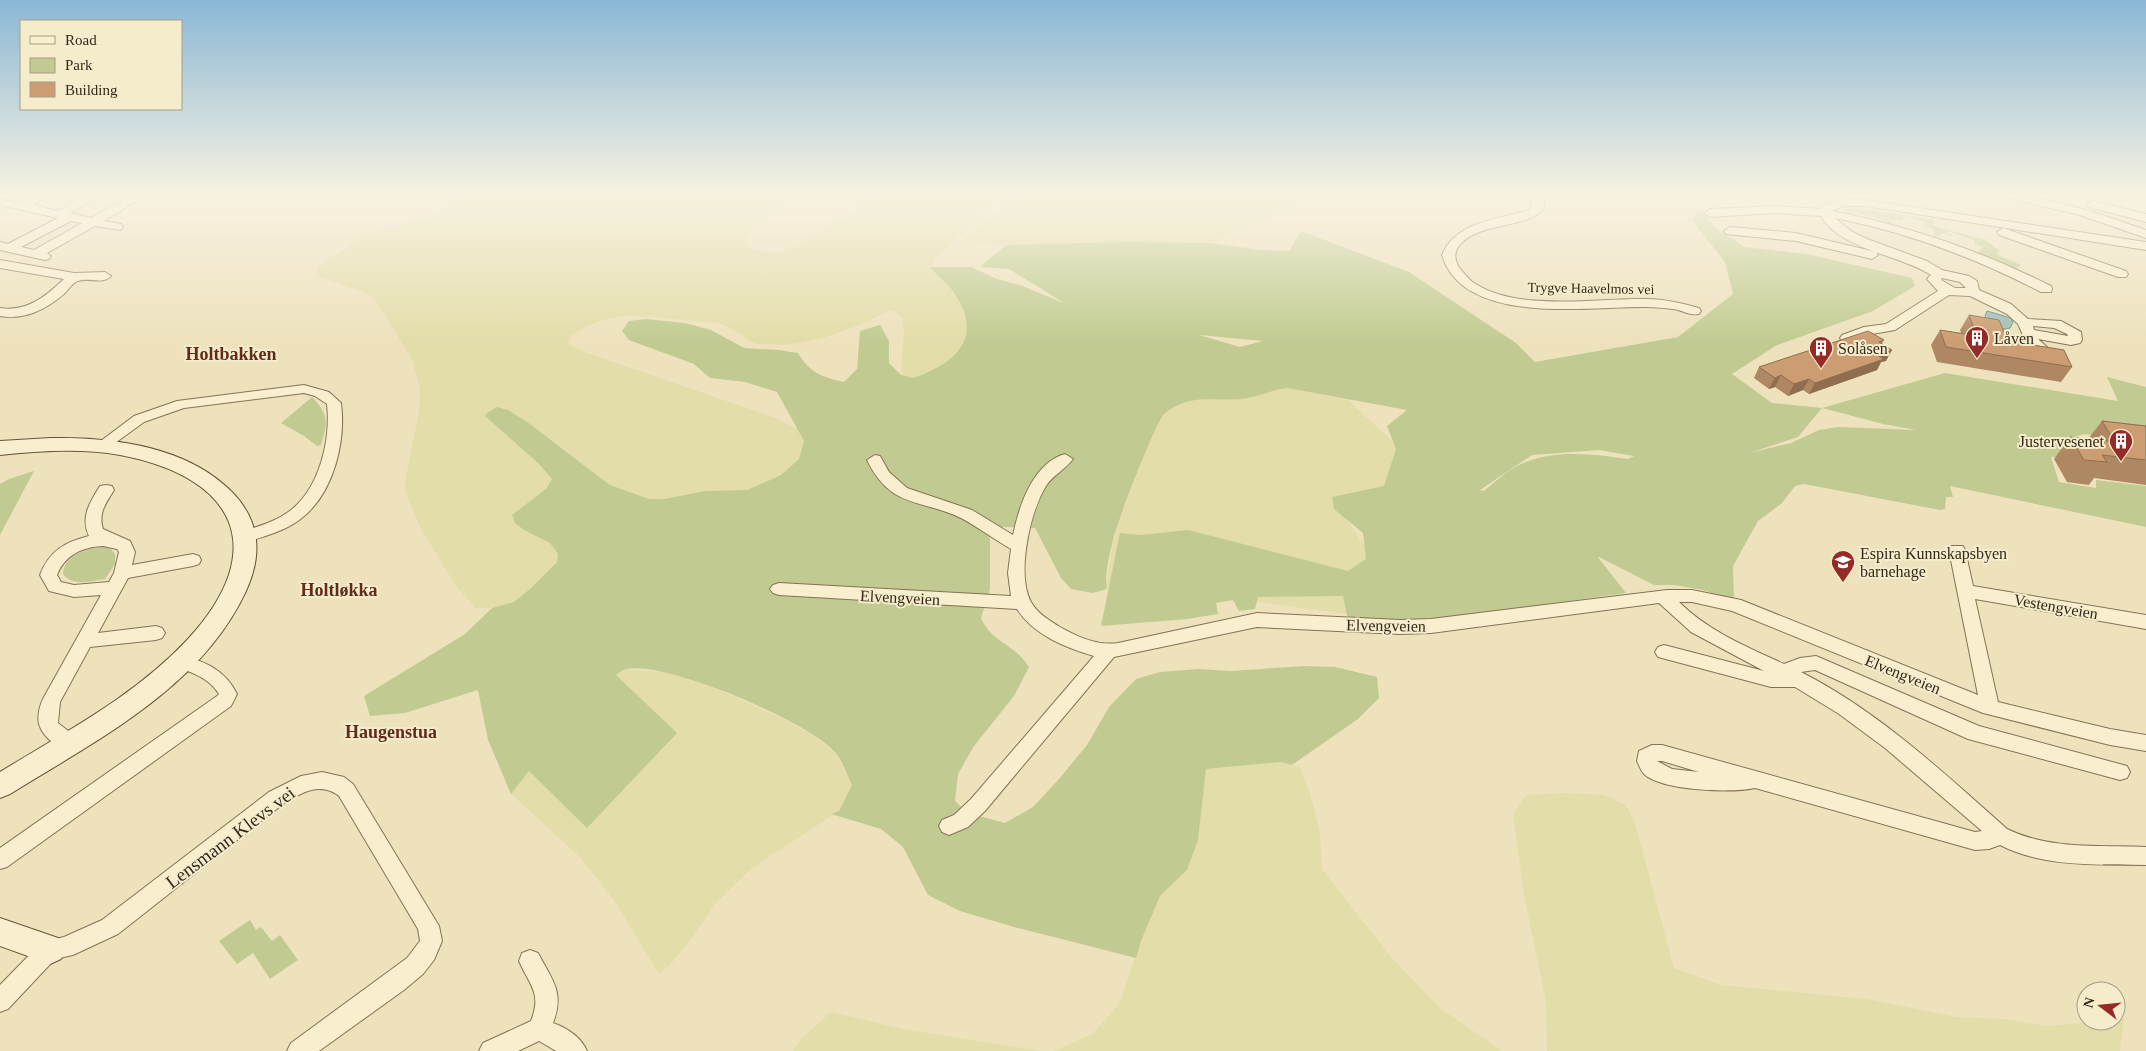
<svg xmlns="http://www.w3.org/2000/svg" width="2146" height="1051" font-family="'Times New Roman',serif">
<style>
.farmland{fill:#e3ddaa}
.green{fill:#c1cb91;fill-rule:evenodd}
.water{fill:#a0bfb8;stroke:#688c85}
.lines{fill:none;stroke-linecap:round;stroke-linejoin:round}
.street-casing{stroke:#857256;stroke-width:2}
.secondary-casing{stroke:#675339;stroke-width:2}
.street{fill:#f9efcf;fill-rule:evenodd}
.secondary{fill:#f9efcf;fill-rule:evenodd}
.wall{fill:#af8762}
.shaded-wall{fill:#8f6e50}
.building{fill:#cc9d72;stroke:#8f6e50}
.labels{text-anchor:middle;stroke-width:4;stroke-linejoin:round;paint-order:stroke}
.far-street-label{font-size:14px;fill:#34291b;stroke:#f5eccc}
.poi-label{font-size:16px;fill:#34291b;stroke:#f5eccc;text-anchor:start}
.street-label{font-size:16px;fill:#34291b;stroke:#f5eccc}
.neighbourhood-label{font-size:18px;font-weight:bold;fill:#612d1a;stroke:#f5eccc}
.near-street-label{font-size:19px;fill:#34291b;stroke:#f5eccc}
</style>
<rect width="100%" height="100%" fill="#eee2bd"/>
<path class="farmland" d="M468,194H793L749,232L745,239L746,243L753,250L770,252H782L844,219L856,208L865,194H1003L934,260L932,267L935,273L951,288L960,303L968,324L965,344L955,355L940,366L913,379L901,375L904,329L902,317L891,310L860,325L823,338L788,345L756,344L728,327L717,323L629,315L602,320L581,329L571,336L568,343L579,350L773,417L798,429L804,441L799,459L781,475L747,490L705,491L664,499H649L610,485L551,439L502,407L491,422L538,463L552,479L546,489L533,500L524,530L550,543L558,554L557,562L530,589L514,602L492,608H475L456,586L421,529L405,491V482L419,412L420,389L412,359L378,304L370,295L317,276V270L329,257L340,253L361,236L422,220Z
M1011,194H1315L1209,243L1125,242L1043,246L989,244L965,240Z
M1287,388L1348,400L1396,445L1407,486L1346,513L1352,528L1367,549L1400,617L1397,620L1384,619L1249,601L1115,602L1106,585L1114,537L1145,451L1164,413L1193,398L1243,399L1274,389Z
M624,669L670,673L698,680L779,717L809,733L835,752L852,785L839,811L752,868L716,903L692,938L670,965L659,974L615,902L581,858L511,794L548,747L604,685Z
M1281,762L1300,767L1311,797L1320,832L1322,869L1391,957L1440,1008L1502,1051H1054L1092,1034L1119,1004L1141,941L1160,896L1187,870L1198,840L1206,769Z
M1565,793L1604,795L1626,805L1635,823L1674,968L1722,985L1866,999L1956,1017L2004,1019L2047,1026L2124,1019L2120,1051H1547L1546,1002L1524,895L1513,815L1526,795Z
M831,1012L903,1029L1042,1051H793L802,1038Z"/>
<path class="green" d="M1848,208H1861L1934,220V226L1985,240L2000,251L1996,254L2021,265L2014,270L1977,254L1983,247L1974,244L1975,240L1947,231L1946,232L1952,235L1951,236L1942,233L1934,238V229L1924,226L1925,222L1904,216L1902,221L1893,219L1890,225L1884,224L1885,220L1855,213L1854,217L1838,213Z
M1700,210L1716,228L1744,247L1806,254L1912,278L1915,286L1873,311L1777,345L1732,374L1772,403L1822,408L1945,373L2118,401L2107,377L2146,387V442L2084,434L2075,437L2088,458L2051,457L2059,482L2096,488V480L2146,486V527L1950,486L1953,497H1946L1945,509L1940,510L1804,484L1795,486L1782,503L1758,521L1733,566L1734,601L1703,590L1675,585H1654L1597,556L1626,593L1437,620H1348L1343,596L1258,597L1255,609L1239,611L1233,600L1216,603L1218,614L1187,619L1101,626L1120,533L1140,535L1188,530L1348,571L1366,559L1363,533L1334,509L1332,497L1384,486L1396,449L1387,426L1407,410L1287,388C1271,390 1257,397 1242,399C1212,402 1193,392 1165,413C1156,420 1117,523 1113,540C1110,554 1104,574 1107,589L1093,593L1071,589L1061,578L1035,528L1002,527L990,536V589L981,618C992,643 1015,644 1029,667L1014,696L974,746L958,774L955,801L968,813L1005,823L1033,807L1059,779L1087,745L1109,707L1136,679L1160,672L1199,669L1231,671L1303,666L1335,667L1377,677L1379,698L1358,719L1292,765L1281,762L1206,769L1198,840L1187,870L1160,896L1141,941L1136,958L1014,927L960,911L928,895L903,847L881,829L831,814L839,811L852,785C847,775 842,760 835,752C807,721 667,661 626,669C622,670 619,673 616,675L677,733L587,828L529,771L511,794L488,740L478,690L405,713L370,716L364,696L465,634L492,608L514,602L530,589L557,562L558,554L550,543L524,530L515,523L512,515L546,489L552,479L538,463L485,416L487,413L497,407L508,410L530,424L610,485L649,499H664L705,491L747,490L781,475L799,459L804,441L777,392L745,382L710,378L694,364L629,340L622,331L629,321L646,319L685,323L711,330L744,348L778,350L798,353C810,373 822,377 844,382L857,369L860,331L880,325L889,341V363L901,375L913,378C959,362 985,336 952,290C946,281 936,277 931,267H971L997,279L1020,285L1066,304L1009,269L980,267L1006,245L1125,242L1209,243L1261,250L1289,251L1301,231L1409,272L1516,343L1535,362L1678,337L1733,294L1725,262L1691,219ZM1199,335H1200L1263,341L1240,347ZM1822,408L1883,424L1916,430L1838,427L1819,430L1791,443L1749,453L1798,437ZM1599,450L1634,456L1628,459C1593,454 1555,449 1521,464C1508,470 1495,482 1484,491L1480,490L1532,455Z
M312,397C329,415 328,422 321,445L317,446L304,436L281,423Z
M34,471L0,535V484L9,479Z
M105,547L111,549L115,554V564L105,579C91,581 73,587 63,574C64,554 88,548 105,547Z
M250,920L256,930L261,927L272,941L280,935L298,960L270,979L253,953L237,964L219,941Z"/>
<path class="water" d="M1987,311L2011,318L2013,322L2010,328C2001,332 1990,324 1985,316Z"/>
<g class="lines">
<g class="street-casing">
<path id="street" d="M36,194H50L33,205L58,211L88,194H102L70,213L91,218L134,194H148L104,221L121,224L123,227L121,230L95,226L47,253L51,256L49,259L45,260L0,250V242L8,244L58,218L0,205V199L20,203ZM71,221L82,223L34,250L21,247Z
M1532,194H1544V208C1527,230 1478,221 1459,246C1453,253 1455,263 1461,270C1465,274 1469,280 1474,283C1518,312 1596,298 1646,299C1665,299 1681,303 1699,308L1701,311L1699,314C1690,316 1682,310 1673,309C1664,308 1655,307 1646,307C1590,306 1463,327 1442,255C1455,222 1499,219 1529,210L1532,207Z
M1990,194C2044,194 2095,212 2146,230V238L2080,215Z
M1842,199L1866,200L2146,242V250L1866,206H1843L1832,211C1909,226 1981,251 2051,286L2052,289L2051,292H2041C1975,258 1907,232 1835,218L1851,231L1867,239L1927,261L1942,270L1969,276L1977,281L1979,290L2011,304L2028,319L2061,321L2081,332L2082,340L2080,343L2071,345L2038,339L2058,357L2056,360H2046L2032,350L2026,342L2018,324L2007,314L1970,296L1949,295L1895,330L1872,334L1847,342L1842,341L1840,338L1842,335L1864,327L1886,324L1938,291L1927,279L1931,275C1900,255 1839,249 1821,216L1776,213L1710,217L1704,213L1710,209L1776,206L1820,209L1822,206ZM1942,278L1960,282L1966,288H1955L1941,280ZM2033,326L2054,328L2067,334L2068,336L2034,330Z
M2092,201L2146,214V222L2088,207L2086,205Z
M1730,227L1796,233L1876,252L1878,255L1872,259L1796,241L1726,234L1724,231Z
M2003,228L2126,271L2128,274L2126,277H2118L1999,235L1997,232Z
M0,260L74,273L105,272L111,276C104,285 88,277 78,281C73,282 68,290 64,294C45,310 25,320 0,316V308C27,312 45,297 64,279L0,268Z
M304,385L329,392L341,403C346,441 334,492 303,517C288,530 268,535 250,541H238L236,537L238,533C256,527 276,522 291,510C320,487 331,439 327,404L315,396L304,393L184,408L144,422L107,449L102,451L94,446L134,416L177,401Z
M1065,454L1073,459C1066,469 1053,475 1046,486C1030,512 1016,574 1031,602C1037,613 1050,621 1060,627C1078,637 1097,646 1118,643L1257,613L1400,620L1431,619L1667,590H1692L1741,600L1978,695L1949,550L1951,546H1963L1965,550L1973,586L2146,615V629L1975,599L1998,702L2110,729L2146,735V751L2110,745L1983,713L1732,611L1692,602H1679C1708,631 1747,647 1784,664L1800,658L1816,656L1979,726L2127,766L2130,772L2127,778L2120,780L1968,739L1815,670L1801,672C1878,711 1943,772 2007,829C2050,850 2100,845 2146,847V865C2097,864 2045,868 2000,845L1989,849L1975,850L1755,788C1732,793 1662,791 1644,774C1641,771 1639,765 1637,761L1639,751L1652,745H1662L1975,832L1982,831L1885,748L1839,714L1795,687H1771L1658,657L1655,652L1658,647L1664,645L1764,671L1691,632L1659,603L1431,633L1400,634L1257,627L1114,657L985,811L968,827L949,835L942,832L939,826L942,820L954,815L971,799L1094,656C1067,648 1033,635 1017,609L779,595L773,593L770,589L773,585L779,583L1011,596L1008,573L1011,549C994,539 978,527 961,518C919,498 891,509 867,460L875,455L880,456L889,472L907,488L972,510L1013,535C1019,506 1033,463 1065,454ZM1657,761H1662L1699,772L1672,769Z
M106,485L112,486L114,490C106,503 98,513 103,529L130,541L135,552L132,565L193,554L199,556L201,560L199,564L193,566L128,578L98,633L156,626L162,628L165,633L162,638L156,640L90,647L60,702L58,723L76,737L79,743L76,749C62,753 43,738 39,724C37,716 40,704 44,697L101,595L74,597L49,591L40,575C49,551 65,542 89,536C80,517 90,502 100,486ZM103,546L117,549L119,552L114,573L109,582L74,585L61,582L57,575C65,555 82,547 103,546Z
M181,655C206,662 225,670 237,694L231,706L7,867L0,869V848L217,696L219,694C209,678 192,672 175,667L172,662L175,657Z
M322,772L344,777L353,784L439,926L442,941L434,960L423,974L404,990L319,1051H287L291,1043L407,958L420,941L418,929L339,796C320,781 301,793 283,804L118,934L73,955L55,959L8,1009L0,1012V985L42,942L64,937L102,920L269,792L301,776Z
M530,950L538,953C552,980 565,992 553,1023C567,1028 581,1037 587,1051H556L539,1041L518,1051H479L483,1043L531,1021C542,993 530,986 519,961L522,953Z"/>
</g>
<g class="secondary-casing">
<path id="secondary" d="M51,438C112,437 186,446 231,491C260,520 263,554 246,591C201,688 97,740 10,794L0,798V772C65,732 135,696 188,639C271,549 236,477 120,455C81,448 40,451 0,455V441Z
M0,918L61,939L65,949L61,959L50,964L0,946Z"/>
</g>
<use href="#street" class="street"/>
<use href="#secondary" class="secondary"/>
</g>
<path class="wall" d="M1969,315L2008,341L2072,367L2061,382L1937,362L1931,345L1940,330L1961,333L1960,330Z
M1884,340L1882,343L1886,361L1881,362L1877,370L1809,394L1803,390L1788,396L1775,387L1769,389L1754,378L1759,367Z
M2102,421L2146,426V485L2094,478L2089,485L2067,482L2054,459L2070,437L2088,439Z"/>
<path class="shaded-wall" d="M1892,350L1886,361L1881,362L1877,370L1809,394L1815,383L1877,355Z
M1781,375L1775,387L1769,389L1775,378Z
M1809,379L1803,390L1788,396L1794,384Z"/>
<path class="building" d="M1969,315L1999,320L2008,341L2064,350L2072,367L1946,347L1940,330L1977,336Z
M1868,331L1884,340L1879,342L1892,350L1877,355L1884,359L1815,383L1809,379L1794,384L1781,375L1775,378L1759,367Z
M2102,421L2146,426V460L2102,455L2107,462L2084,460L2070,437L2115,442Z"/>
<linearGradient id="sky" x2="0" y2="1"><stop stop-color="#8bb8d5"/><stop offset="0.57" stop-color="#f7f2e1"/><stop offset="1" stop-color="#f7f2e1" stop-opacity="0"/></linearGradient>
<rect width="2146" height="342" fill="url(#sky)"/>
<defs>
<g id="building-pin" transform="scale(1.25)"><path d="M0 17L-7.5 6A9.5 9.5 0 1 1 7.5 6Z" fill="#952b26" stroke="#f5eccc"/><path d="M-4-6H4V6H1V3H-1V6H-4ZM-2.5-4.3h1.7v1.8h-1.7ZM.8-4.3h1.7v1.8H.8ZM-2.5-1h1.7V.8h-1.7ZM.8-1h1.7V.8H.8Z" fill="#fff"/></g>
<g id="school-pin" transform="scale(1.25)"><path d="M0 17L-7.5 6A9.5 9.5 0 1 1 7.5 6Z" fill="#952b26" stroke="#f5eccc"/><path d="M0-5L7-2L0 1L-7-2ZM-4 1L0 2.5L4 1V4Q0 6-4 4Z" fill="#fff"/></g>
</defs>
<g fill-rule="evenodd">
<use href="#building-pin" x="1977" y="338"/>
<use href="#building-pin" x="1821" y="348"/>
<use href="#building-pin" x="2121" y="441"/>
<use href="#school-pin" x="1843" y="562"/>
</g>
<g class="labels">
<g class="far-street-label">
<text transform="translate(1591 288) rotate(1)" y="5">Trygve Haavelmos vei</text>
</g>
<g class="poi-label">
<text x="1994" y="344">Låven</text>
<text x="1838" y="354">Solåsen</text>
<text x="2104" y="447" text-anchor="end">Justervesenet</text>
<text x="1860" y="559">Espira Kunnskapsbyen<tspan x="1860" dy="18">barnehage</tspan></text>
</g>
<g class="street-label">
<text transform="translate(900 597) rotate(3)" y="6">Elvengveien</text>
<text transform="translate(2056 606) rotate(10)" y="6">Vestengveien</text>
<text transform="translate(1386 625) rotate(1)" y="6">Elvengveien</text>
<text transform="translate(1903 674) rotate(22)" y="6">Elvengveien</text>
</g>
<g class="neighbourhood-label">
<text x="231" y="360">Holtbakken</text>
<text x="339" y="596">Holtløkka</text>
<text x="391" y="738">Haugenstua</text>
</g>
<g class="near-street-label">
<text transform="translate(230 837) rotate(-37)" y="7">Lensmann Klevs vei</text>
</g>
</g>
<rect x="20" y="20" width="162" height="90" fill="#f5eccc" stroke="#a89e85"/>
<rect x="30" y="36" width="25" height="8" fill="#f9efcf" stroke="#a89e85"/>
<text x="65" y="45" font-size="15" fill="#34291b">Road</text>
<rect x="30" y="58" width="25" height="15" fill="#c1cb91" stroke="#a89e85"/>
<text x="65" y="70" font-size="15" fill="#34291b">Park</text>
<rect x="30" y="82" width="25" height="15" fill="#cc9d72" stroke="#a89e85"/>
<text x="65" y="95" font-size="15" fill="#34291b">Building</text>
<g transform="translate(2101 1006) rotate(286)"><circle r="24" fill="#f5eccc" stroke="#a89e85"/>
<path d="M0-4L9 19L0 12L-9 19Z" fill="#952b26"/>
<text y="-8" font-size="14" font-weight="bold" text-anchor="middle" fill="#34291b">N</text>
</g>
</svg>
